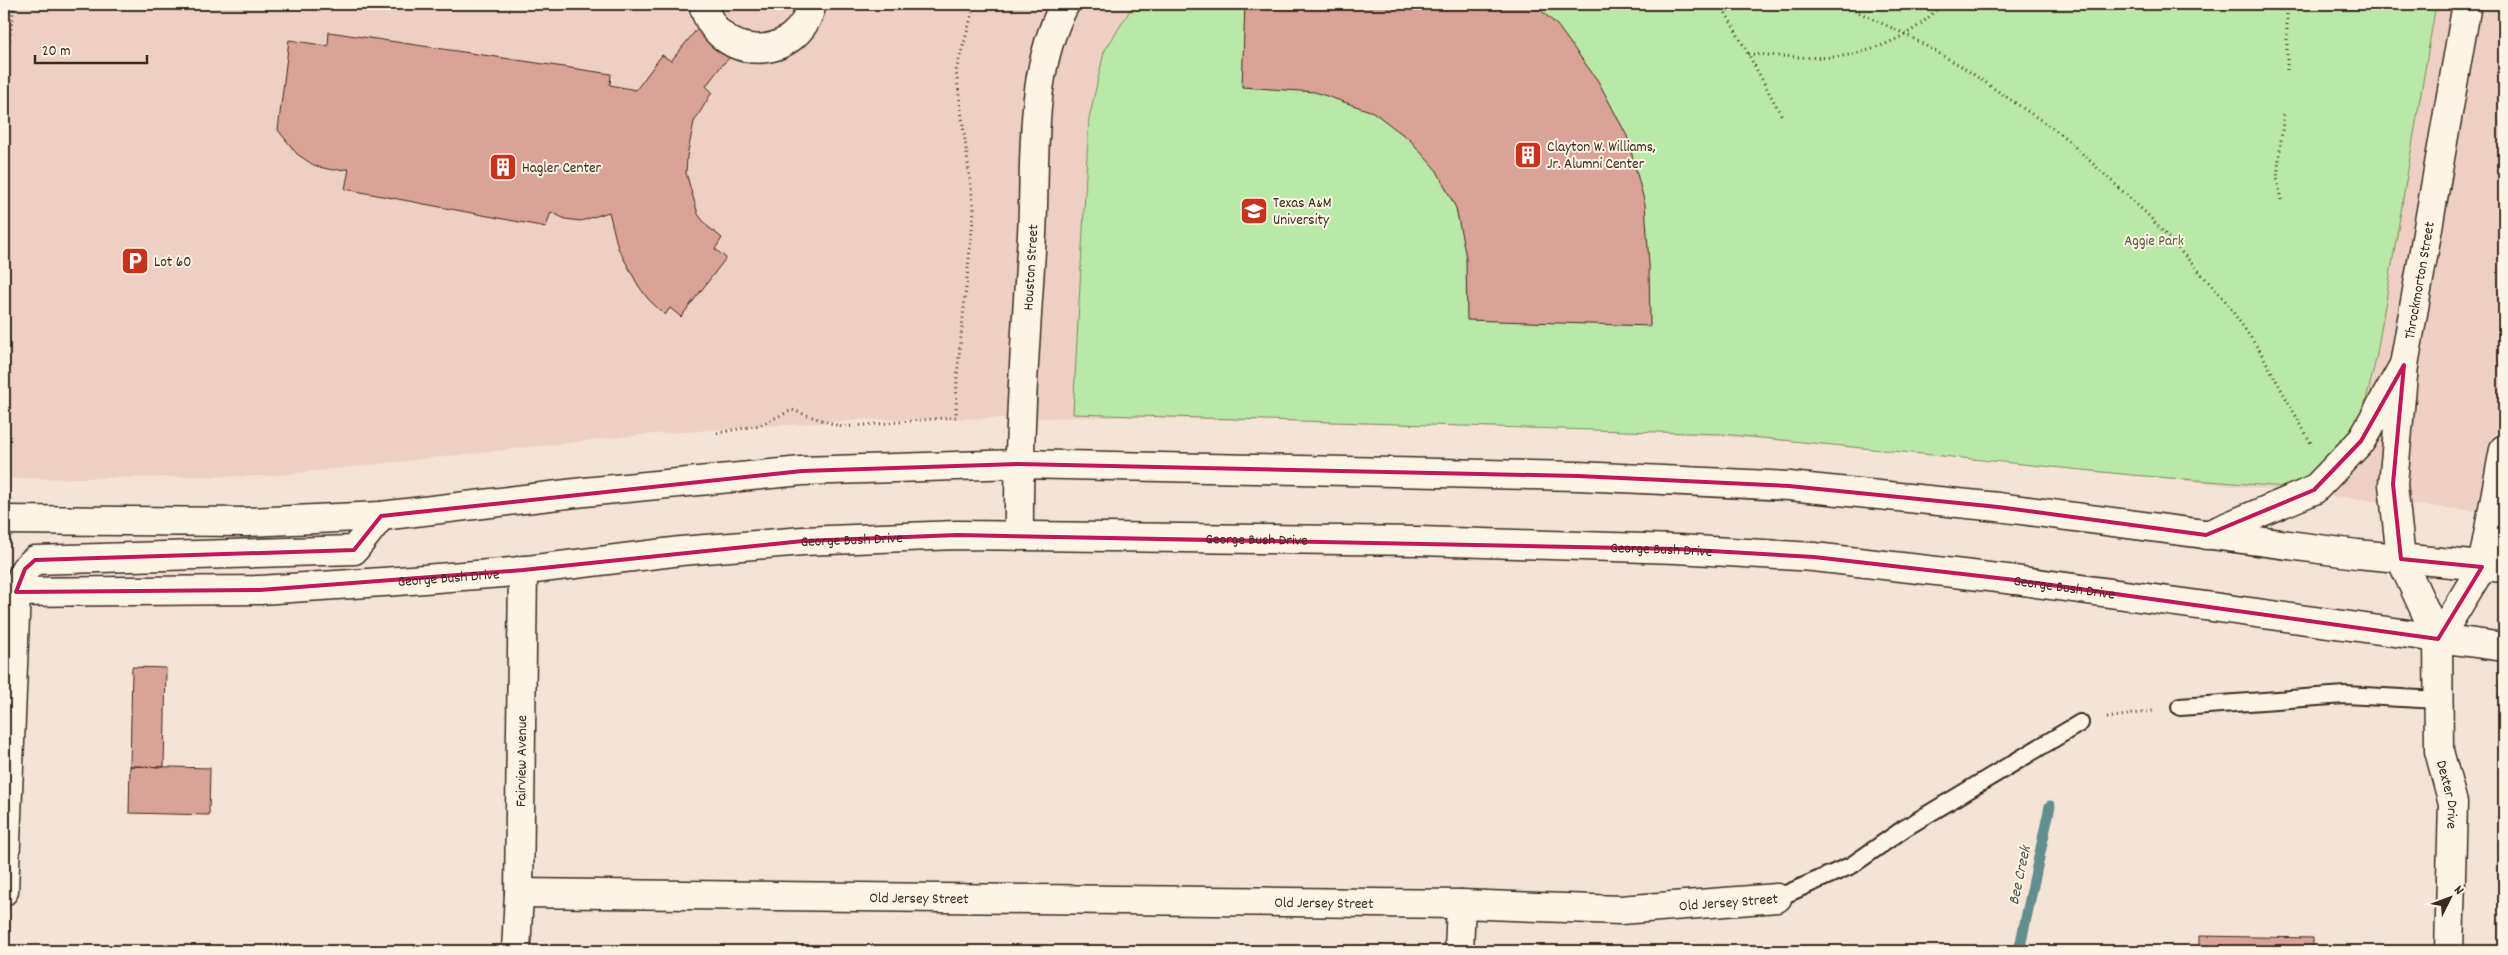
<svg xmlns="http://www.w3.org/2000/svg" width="2508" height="955" font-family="Dekko,sans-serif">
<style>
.built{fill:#edd0c3}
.green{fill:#b9e8a7;stroke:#7a8962}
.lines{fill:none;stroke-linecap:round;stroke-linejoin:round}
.stream{stroke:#648e8f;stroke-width:11}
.building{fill:#dba298;stroke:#3b2a1e}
.service-casing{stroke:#3b2a1e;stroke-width:20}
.minor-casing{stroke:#3b2a1e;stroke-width:31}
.tertiary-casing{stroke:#3b2a1e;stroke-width:31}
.secondary-casing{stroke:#3b2a1e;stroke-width:31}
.path{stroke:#3b2a1e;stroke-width:3;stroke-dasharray:1 4;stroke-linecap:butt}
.service{stroke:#fcf5e5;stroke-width:16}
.minor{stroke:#fcf5e5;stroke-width:28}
.tertiary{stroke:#fcf5e5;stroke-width:28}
.secondary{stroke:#fcf5e5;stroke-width:28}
.marked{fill:none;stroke:#c2185b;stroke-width:4;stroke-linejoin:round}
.labels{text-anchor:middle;stroke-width:4;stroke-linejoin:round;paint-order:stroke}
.poi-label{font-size:15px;fill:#3b2a1e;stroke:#fcf5e5;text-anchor:start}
.park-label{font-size:15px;fill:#5a5a40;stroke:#fcf5e5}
.street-label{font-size:15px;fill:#3b2a1e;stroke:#fcf5e5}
.water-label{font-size:16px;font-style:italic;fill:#4c544d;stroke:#fcf5e5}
</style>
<rect width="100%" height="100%" fill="#f5e4d6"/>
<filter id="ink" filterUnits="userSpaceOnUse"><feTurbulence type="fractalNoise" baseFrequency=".02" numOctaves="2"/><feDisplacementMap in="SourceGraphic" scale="10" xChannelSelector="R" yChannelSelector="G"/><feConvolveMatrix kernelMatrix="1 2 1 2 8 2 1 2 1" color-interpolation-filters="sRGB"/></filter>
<g filter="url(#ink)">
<path class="built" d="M4,4H2504V514L1831,444L1653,432L1118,417L860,420L640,435L270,476L4,479Z"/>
<path class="green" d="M1134,4H2436L2376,359L2364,409L2348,447L2297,488L2132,475L1722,434L1073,414L1089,119L1104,52Z"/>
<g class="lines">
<path class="stream" d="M2019,951L2050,806"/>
</g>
<path class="building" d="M1245,4H1534L1557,25L1598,81L1627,136L1645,204L1649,264L1650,326L1467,320L1466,257L1456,208L1437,171L1410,140L1373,112L1315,92L1242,87Z
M714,16L744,44L722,65L706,86L712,92L694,122L687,156L686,173L698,214L707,226L722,238L715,249L726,258L681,317L670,308L665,315L648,299L638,285L618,248L609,212L581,221L565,219L551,212L546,227L345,189L349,169L332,170L315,166L297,154L278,130L289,40L328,46L329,32L611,74L610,85L636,90L662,55L671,61L697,29Z
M132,667L166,668L164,767L130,766Z
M130,766L210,768L209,815L129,813Z
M2199,936L2313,938V951H2199Z"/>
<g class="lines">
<g class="service-casing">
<path id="service" d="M2180,707L2345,695L2439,700
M1777,898L1852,865L1905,828L2080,723"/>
</g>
<g class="minor-casing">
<g id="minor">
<path d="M703,4C718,63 797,64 812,4"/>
<path id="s1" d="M1019,536C1018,435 1026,335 1032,234C1036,160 1028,72 1065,4"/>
<path id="s2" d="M2401,559L2393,484L2404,365L2467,4"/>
<path d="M2482,567L2504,449"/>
<path d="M4,891L16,592"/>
<path id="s3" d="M519,893L1461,904L1620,910L1777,898"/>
<path id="s4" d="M516,951L519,893L523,570"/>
<path d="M1459,951L1461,904"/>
</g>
</g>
<g class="tertiary-casing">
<g id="tertiary">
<path id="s5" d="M2401,559L2438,639L2439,751L2453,803L2449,951"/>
<path d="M2438,639L2482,567"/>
</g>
</g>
<g class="secondary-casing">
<g id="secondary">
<path d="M4,520L246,522L381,516L584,492L802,471L1018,464L1578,476L1789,486L1998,507L2357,554L2504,568"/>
<path d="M2207,535L2314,490L2361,441L2404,365"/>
<path id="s6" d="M4,592L260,590L398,581L502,573L681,551L803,541L957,535L1419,541L1677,549L1814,557L2015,580L2504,647"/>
<path d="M16,592L25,569L35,560L354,550L381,516"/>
</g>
</g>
<path class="path" d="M1721,4L1783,118
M1841,4L1907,35L1961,66L2061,134L2146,213L2224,299L2260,351L2312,445
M1748,54C1775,55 1805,59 1833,57C1871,54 1917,35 1941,4
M2287,70V4
M4,84L14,4
M2281,200L2277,178L2284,112
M717,433L760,425L792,410L842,427L956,417L957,376L974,210L956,71L975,4
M2107,718L2153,711"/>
<use href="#service" class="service"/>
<use href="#minor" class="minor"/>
<use href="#tertiary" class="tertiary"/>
<use href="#secondary" class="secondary"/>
</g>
</g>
<path class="marked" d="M2404,365L2393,484L2401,559L2482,567L2438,639L2015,580L1814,557L1677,549L957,535L803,541L523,570L260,590L16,592L25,569L35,560L354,550L381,516L802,471L1018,464L1578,476L1789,486L1998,507L2206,535L2314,490L2361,441Z"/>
<defs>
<g id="building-square" transform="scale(1.4375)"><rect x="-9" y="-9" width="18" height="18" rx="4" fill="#c8321e" stroke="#fcf5e5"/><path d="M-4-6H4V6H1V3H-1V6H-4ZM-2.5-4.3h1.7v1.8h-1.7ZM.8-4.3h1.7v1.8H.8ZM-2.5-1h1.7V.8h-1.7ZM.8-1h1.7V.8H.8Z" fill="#fff"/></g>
<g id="university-square" transform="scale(1.4375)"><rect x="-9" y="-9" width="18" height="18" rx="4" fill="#c8321e" stroke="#fcf5e5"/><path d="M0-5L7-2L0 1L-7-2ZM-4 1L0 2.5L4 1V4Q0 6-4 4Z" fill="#fff"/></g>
<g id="parking-square" transform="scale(1.4375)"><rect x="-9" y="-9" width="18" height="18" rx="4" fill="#c8321e" stroke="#fcf5e5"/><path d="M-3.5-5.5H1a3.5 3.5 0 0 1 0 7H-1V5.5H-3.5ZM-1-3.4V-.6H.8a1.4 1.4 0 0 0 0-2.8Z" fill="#fff"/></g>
</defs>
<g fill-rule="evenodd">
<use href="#building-square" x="1528" y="155"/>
<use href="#building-square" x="503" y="167"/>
<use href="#university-square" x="1254" y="211"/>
<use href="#parking-square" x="135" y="261"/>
</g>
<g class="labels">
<g class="poi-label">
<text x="1547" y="151">Clayton W. Williams,<tspan x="1547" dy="17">Jr. Alumni Center</tspan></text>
<text x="522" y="172">Hagler Center</text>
<text x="1273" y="207">Texas A&amp;M<tspan x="1273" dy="17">University</tspan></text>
<text x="154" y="266">Lot 60</text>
</g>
<g class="park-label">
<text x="2154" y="245">Aggie Park</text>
</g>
<g class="street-label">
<text dy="5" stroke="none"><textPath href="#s1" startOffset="269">Houston Street</textPath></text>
<text dy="5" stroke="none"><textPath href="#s2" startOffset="281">Throckmorton Street</textPath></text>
<text dy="5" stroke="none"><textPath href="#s6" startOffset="850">George Bush Drive</textPath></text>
<text dy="5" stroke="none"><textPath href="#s6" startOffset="1255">George Bush Drive</textPath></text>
<text dy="5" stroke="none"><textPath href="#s6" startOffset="1660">George Bush Drive</textPath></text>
<text dy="5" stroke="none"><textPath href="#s6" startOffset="445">George Bush Drive</textPath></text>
<text dy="5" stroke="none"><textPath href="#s6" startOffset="2065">George Bush Drive</textPath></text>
<text dy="5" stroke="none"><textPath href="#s4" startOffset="190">Fairview Avenue</textPath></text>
<text dy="5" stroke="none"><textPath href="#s5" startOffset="245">Dexter Drive</textPath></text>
<text dy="5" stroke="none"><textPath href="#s3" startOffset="400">Old Jersey Street</textPath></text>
<text dy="5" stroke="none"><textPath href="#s3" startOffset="1210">Old Jersey Street</textPath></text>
<text dy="5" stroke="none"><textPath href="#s3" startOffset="805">Old Jersey Street</textPath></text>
</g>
<g class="water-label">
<text transform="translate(2018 875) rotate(-78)" y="6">Bee Creek</text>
</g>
</g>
<rect width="2508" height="955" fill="none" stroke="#fcf5e5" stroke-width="20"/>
<rect x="10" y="10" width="2488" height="935" fill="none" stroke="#3b2a1e" stroke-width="2" filter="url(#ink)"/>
<g transform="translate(2450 898) rotate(48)" stroke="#fcf5e5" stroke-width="4" paint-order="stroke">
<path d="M0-4L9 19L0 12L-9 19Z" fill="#3b2a1e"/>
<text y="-8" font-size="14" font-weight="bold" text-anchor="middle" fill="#3b2a1e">N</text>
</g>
<path d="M35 55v8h112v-8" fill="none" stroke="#3b2a1e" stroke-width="2.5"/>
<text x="42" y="55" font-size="15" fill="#3b2a1e" stroke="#fcf5e5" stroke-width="4" paint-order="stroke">20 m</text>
</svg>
